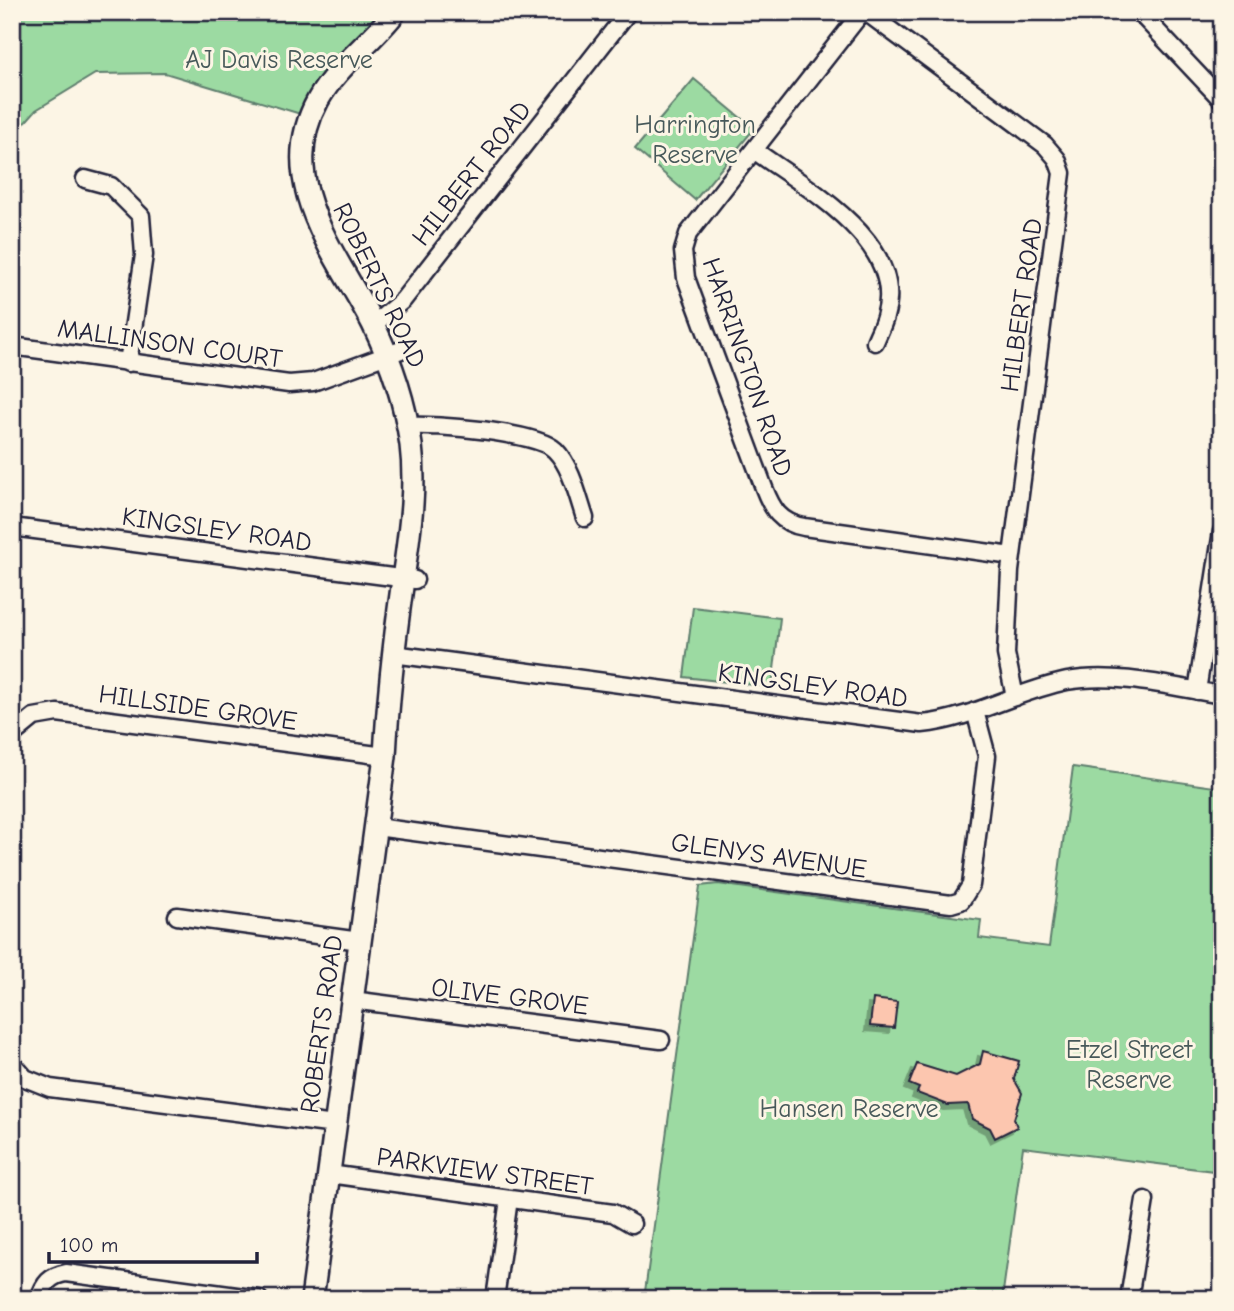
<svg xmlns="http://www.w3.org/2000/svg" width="1234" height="1311" font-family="'Comic Neue',sans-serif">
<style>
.green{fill:#9cdaa2;stroke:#5f7e6e;stroke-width:2}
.building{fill:#fcc6af;stroke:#22223b;stroke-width:2;filter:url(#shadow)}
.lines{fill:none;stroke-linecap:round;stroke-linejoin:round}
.minor-casing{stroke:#22223b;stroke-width:21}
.tertiary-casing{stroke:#22223b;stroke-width:26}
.minor{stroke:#fcf5e5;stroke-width:16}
.tertiary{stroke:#fcf5e5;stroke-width:21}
.labels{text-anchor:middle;stroke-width:6;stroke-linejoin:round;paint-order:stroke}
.park-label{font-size:26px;fill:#47595a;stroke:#fcf5e5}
.street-label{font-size:26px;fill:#22223b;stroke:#fcf5e5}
</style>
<defs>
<filter id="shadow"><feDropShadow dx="-5" dy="5" stdDeviation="0" flood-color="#0004"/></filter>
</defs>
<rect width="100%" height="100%" fill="#fcf5e5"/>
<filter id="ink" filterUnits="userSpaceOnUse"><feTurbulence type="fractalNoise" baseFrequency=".0143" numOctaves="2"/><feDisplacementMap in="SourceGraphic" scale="14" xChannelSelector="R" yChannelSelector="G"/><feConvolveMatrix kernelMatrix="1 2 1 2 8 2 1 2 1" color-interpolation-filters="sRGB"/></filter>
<g filter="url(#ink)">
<path class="green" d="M12,12H378L317,90L304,115L165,73L95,74L36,110L12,137Z
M694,79L754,129L695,200L635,149Z
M693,607L780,618L772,687L684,677Z
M1073,767L1222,788V1172L1023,1147L1002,1299H644L700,886L718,884L981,920L979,938L1049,947Z"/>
<path class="building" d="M873,999L897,1002L894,1028L870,1026Z
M983,1051L1019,1061L1014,1079L1022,1093L1014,1119L1017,1127L995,1138L990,1128L972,1119L968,1104L948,1105L917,1093L919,1088L909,1084L917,1064L956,1076L980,1064Z"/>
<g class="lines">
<g class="minor-casing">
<path id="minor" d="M862,12L688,234L683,251L686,278L764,488C772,509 780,523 804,527L1012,556
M866,12L1045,145L1057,159L1062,173L1010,571L1006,654L1015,697
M1139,12L1222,100
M754,150C804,187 908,242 885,317C883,325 878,334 875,342
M85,179L111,186L141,216L144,255L128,363
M373,325L403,300L628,12
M12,346L289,384L313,382L401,350
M408,426C435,424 537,432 555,450C571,466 578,497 585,518
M12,527L415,580
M393,654L922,724C972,719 1017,691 1067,681C1116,672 1173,687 1222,695
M1197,691L1222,531
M12,735L34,717L57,713L385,756
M376,827L951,904L961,901L971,885L987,756L975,711
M177,916L360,941
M352,1000L661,1040
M12,1063L25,1078L50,1088L335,1125
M329,1174L613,1213L632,1224
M39,1299C44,1283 50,1276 66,1273L259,1299
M495,1299L509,1199
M1129,1299L1145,1200"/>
</g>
<g class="tertiary-casing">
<path id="tertiary" d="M312,1299L385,756C388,699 394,644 402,587C408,540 417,493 411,445C405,402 392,363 373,324C337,254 273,181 318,100C337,66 371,43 395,12"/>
</g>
<use href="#minor" class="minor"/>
<use href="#tertiary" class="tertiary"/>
</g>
</g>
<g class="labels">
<g class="park-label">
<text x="279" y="68">AJ Davis Reserve</text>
<text x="695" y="133">Harrington<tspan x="695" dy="30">Reserve</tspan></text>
<text x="1129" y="1058">Etzel Street<tspan x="1129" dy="30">Reserve</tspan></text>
<text x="849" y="1117">Hansen Reserve</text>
</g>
<g class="street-label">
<text transform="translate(471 173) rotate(-52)" y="9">HILBERT ROAD</text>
<text transform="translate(380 285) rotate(64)" y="9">ROBERTS ROAD</text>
<text transform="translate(1021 305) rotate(-82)" y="9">HILBERT ROAD</text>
<text transform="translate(170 343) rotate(8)" y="9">MALLINSON COURT</text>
<text transform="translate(748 367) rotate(71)" y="9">HARRINGTON ROAD</text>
<text transform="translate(217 529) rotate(8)" y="9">KINGSLEY ROAD</text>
<text transform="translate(813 685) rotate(8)" y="9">KINGSLEY ROAD</text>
<text transform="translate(198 707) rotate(8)" y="9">HILLSIDE GROVE</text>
<text transform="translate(769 855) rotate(8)" y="9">GLENYS AVENUE</text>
<text transform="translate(510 996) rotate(7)" y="9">OLIVE GROVE</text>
<text transform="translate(321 1024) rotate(-82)" y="9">ROBERTS ROAD</text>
<text transform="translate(485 1171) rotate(8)" y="9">PARKVIEW STREET</text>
</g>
</g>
<rect width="1234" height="1311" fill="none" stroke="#fcf5e5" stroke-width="42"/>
<rect x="21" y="21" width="1192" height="1269" fill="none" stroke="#22223b" stroke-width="2.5" filter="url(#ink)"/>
<path d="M49 1252v10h208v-10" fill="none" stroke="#22223b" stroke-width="3.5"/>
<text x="60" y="1252" font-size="21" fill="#22223b" stroke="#fcf5e5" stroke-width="5" paint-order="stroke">100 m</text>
</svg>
